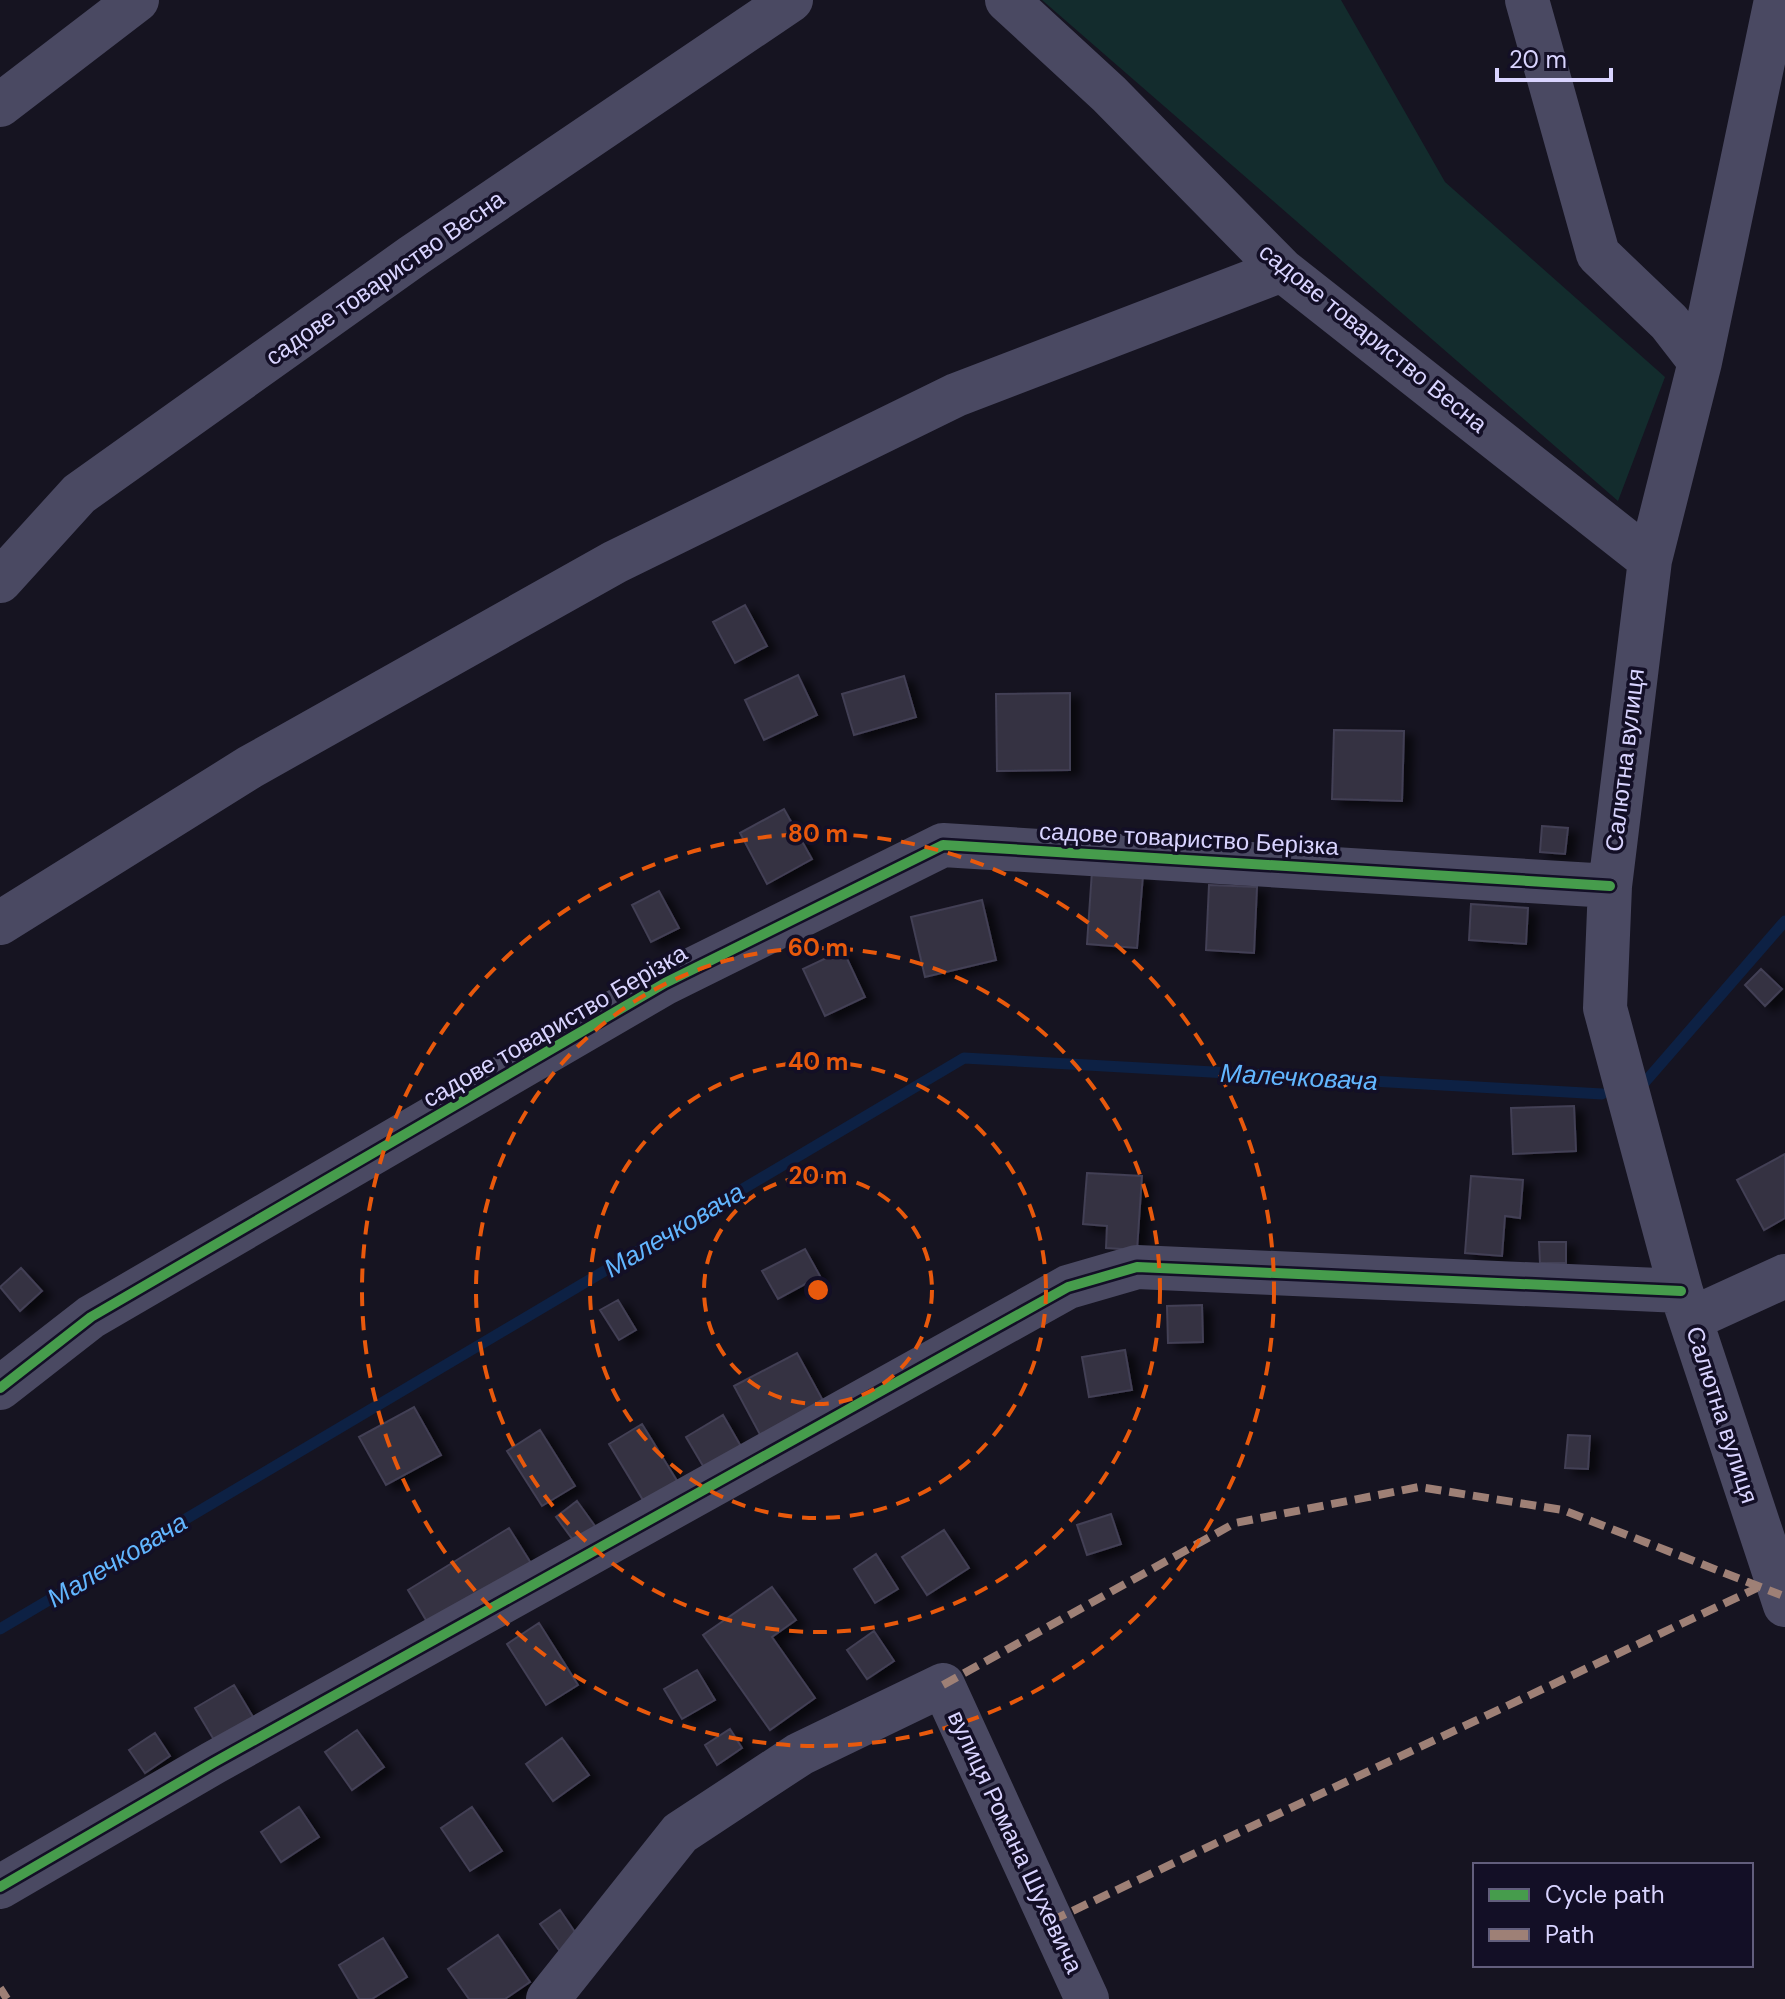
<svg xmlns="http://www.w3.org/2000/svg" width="1785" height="1999" font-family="'DM Sans',sans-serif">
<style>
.green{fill:#132c2d}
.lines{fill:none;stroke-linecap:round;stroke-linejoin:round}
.stream{stroke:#0d2144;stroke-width:11}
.building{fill:#343243;stroke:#433f54;stroke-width:2;filter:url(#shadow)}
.minor{stroke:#4a4962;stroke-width:44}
.quiet{stroke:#9e8076;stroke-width:8;stroke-dasharray:16 8;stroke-linecap:butt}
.cycleway-casing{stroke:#130f26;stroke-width:15}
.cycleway{stroke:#469c4c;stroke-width:10}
.ring{fill:none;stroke:#e8590c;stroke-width:4;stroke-dasharray:14 10}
.labels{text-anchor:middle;stroke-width:7;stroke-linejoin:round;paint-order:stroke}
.street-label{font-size:24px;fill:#d9d4ff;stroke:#130f26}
.water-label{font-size:26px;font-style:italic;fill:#62b6ff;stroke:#130f26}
.centre{fill:#e8590c;stroke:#130f26;stroke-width:4}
.ring-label{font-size:24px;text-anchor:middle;font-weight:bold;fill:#e8590c;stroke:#130f26;stroke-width:7;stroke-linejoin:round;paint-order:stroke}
</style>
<defs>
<filter id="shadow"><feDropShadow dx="9" dy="5" stdDeviation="4" flood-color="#0009"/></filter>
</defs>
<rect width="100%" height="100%" fill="#161421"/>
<path class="green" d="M1042,0H1341L1445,182L1665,377L1618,501Z"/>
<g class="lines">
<path class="stream" d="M1645,1082L1785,921
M0,1629L964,1058L1602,1094"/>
</g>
<path class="building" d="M745,605L767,646L735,663L713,622Z
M798,675L817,715L764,740L745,700Z
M904,676L916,717L854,735L842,694Z
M1070,693V770L997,771L996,694Z
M1334,730L1404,731L1402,801L1332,799Z
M784,809L812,859L767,884L740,833Z
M1542,826L1568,828L1565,854L1540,852Z
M1092,871L1143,875L1137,948L1087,944Z
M1209,885L1257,887L1254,953L1206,950Z
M659,891L679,928L651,942L632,905Z
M982,900L996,960L925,977L911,917Z
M1471,904L1528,908L1526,944L1469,940Z
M843,950L865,997L825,1016L803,969Z
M1761,969L1782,989L1765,1006L1745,985Z
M1574,1106L1576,1151L1513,1154L1511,1108Z
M1785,1154V1218L1764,1230L1737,1180Z
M1087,1173L1142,1176L1137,1250L1106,1248L1107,1226L1083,1224Z
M1471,1176L1523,1180L1520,1218L1505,1216L1502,1256L1465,1253Z
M1539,1242H1566V1263H1540Z
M805,1249L820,1276L778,1299L762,1271Z
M21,1268L42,1291L20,1311L0,1287Z
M618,1300L636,1330L619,1340L600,1310Z
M1202,1305L1203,1342L1168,1343L1167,1306Z
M1125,1350L1132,1390L1089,1397L1082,1357Z
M797,1353L827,1408L764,1442L734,1386Z
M414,1407L441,1455L386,1485L359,1437Z
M723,1415L743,1450L706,1471L686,1437Z
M642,1424L679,1484L646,1505L609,1444Z
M540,1430L575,1486L542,1506L507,1451Z
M1568,1435L1590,1436L1588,1469L1565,1468Z
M577,1501L600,1533L579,1548L556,1517Z
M1111,1514L1121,1544L1087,1555L1077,1525Z
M509,1528L534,1568L432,1630L408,1590Z
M944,1530L969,1568L927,1595L902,1557Z
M876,1554L898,1589L875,1603L854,1569Z
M772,1587L796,1620L772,1637L815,1698L770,1730L703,1635Z
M539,1623L578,1685L546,1705L507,1644Z
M874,1631L894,1661L867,1679L847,1650Z
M697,1670L715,1700L682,1719L664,1689Z
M234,1685L256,1722L217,1745L195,1708Z
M730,1729L742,1748L717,1765L705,1745Z
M357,1730L384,1767L352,1790L325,1752Z
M155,1733L170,1756L145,1773L129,1750Z
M562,1738L589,1775L553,1801L526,1764Z
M299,1807L319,1837L281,1862L261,1832Z
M472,1807L502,1851L470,1871L441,1828Z
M560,1910L583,1944L564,1957L540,1924Z
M498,1935L530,1982L505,1999H469L448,1969Z
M383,1938L407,1977L372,1999H359L339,1965Z"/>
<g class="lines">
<path class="minor" d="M1007,0L1109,94L1282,270L1650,560
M1527,0L1598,254L1669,322L1700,362
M1776,0L1700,362L1650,560L1610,886L1605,1008L1681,1291L1785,1605
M0,105L137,0
M0,581L79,494L413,256L791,0
M0,923L250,767L615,562L956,395L1282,270
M1691,1319L1785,1276
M0,1388L91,1317L665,983L943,845L1610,886
M0,1887L213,1763L1068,1287L1137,1267L1681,1291
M548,1999L680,1833L800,1754L943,1685L1087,1999"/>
<path class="quiet" d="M943,1685L1235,1523L1419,1487L1563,1510L1781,1595
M1051,1921L1757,1588
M0,1988L7,1999"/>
<g class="cycleway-casing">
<path id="cycleway" d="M0,1388L91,1317L665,983L943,845L1610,886
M0,1887L213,1763L1068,1287L1137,1267L1681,1291"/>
</g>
<use href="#cycleway" class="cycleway"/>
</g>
<g class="ring">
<circle cx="818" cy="1290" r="114"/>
<circle cx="818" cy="1290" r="228"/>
<circle cx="818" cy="1290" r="342"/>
<circle cx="818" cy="1290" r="456"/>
</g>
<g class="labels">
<g class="street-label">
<text transform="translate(385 278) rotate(-35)" y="8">садове товариство Весна</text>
<text transform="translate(1373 338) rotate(39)" y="8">садове товариство Весна</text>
<text transform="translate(1625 760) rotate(-83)" y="8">Салютна вулиця</text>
<text transform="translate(1189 839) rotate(3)" y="8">садове товариство Берізка</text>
<text transform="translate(555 1026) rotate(-30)" y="8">садове товариство Берізка</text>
<text transform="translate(1722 1415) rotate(72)" y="8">Салютна вулиця</text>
<text transform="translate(1015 1842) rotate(65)" y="8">вулиця Романа Шухевича</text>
</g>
<g class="water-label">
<text transform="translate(1299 1077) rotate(3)" y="9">Малечковача</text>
<text transform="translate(674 1230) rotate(-31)" y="9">Малечковача</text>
<text transform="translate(117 1560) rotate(-31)" y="9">Малечковача</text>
</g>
</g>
<circle cx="818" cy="1290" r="12" class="centre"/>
<g class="ring-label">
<text x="818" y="842">80 m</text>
<text x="818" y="956">60 m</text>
<text x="818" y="1070">40 m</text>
<text x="818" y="1184">20 m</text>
</g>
<rect x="1473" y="1863" width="280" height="104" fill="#130f26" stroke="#625e7d" stroke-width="2"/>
<rect x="1489" y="1889" width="40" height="12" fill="#469c4c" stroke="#625e7d" stroke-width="2"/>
<text x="1545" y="1903" font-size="24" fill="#d9d4ff">Cycle path</text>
<rect x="1489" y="1929" width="40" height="12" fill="#9e8076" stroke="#625e7d" stroke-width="2"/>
<text x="1545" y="1943" font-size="24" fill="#d9d4ff">Path</text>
<path d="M1497 68v12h114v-12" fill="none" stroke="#d9d4ff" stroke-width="4"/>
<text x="1509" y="68" font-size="24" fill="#d9d4ff" stroke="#130f26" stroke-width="6" paint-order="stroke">20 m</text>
</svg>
